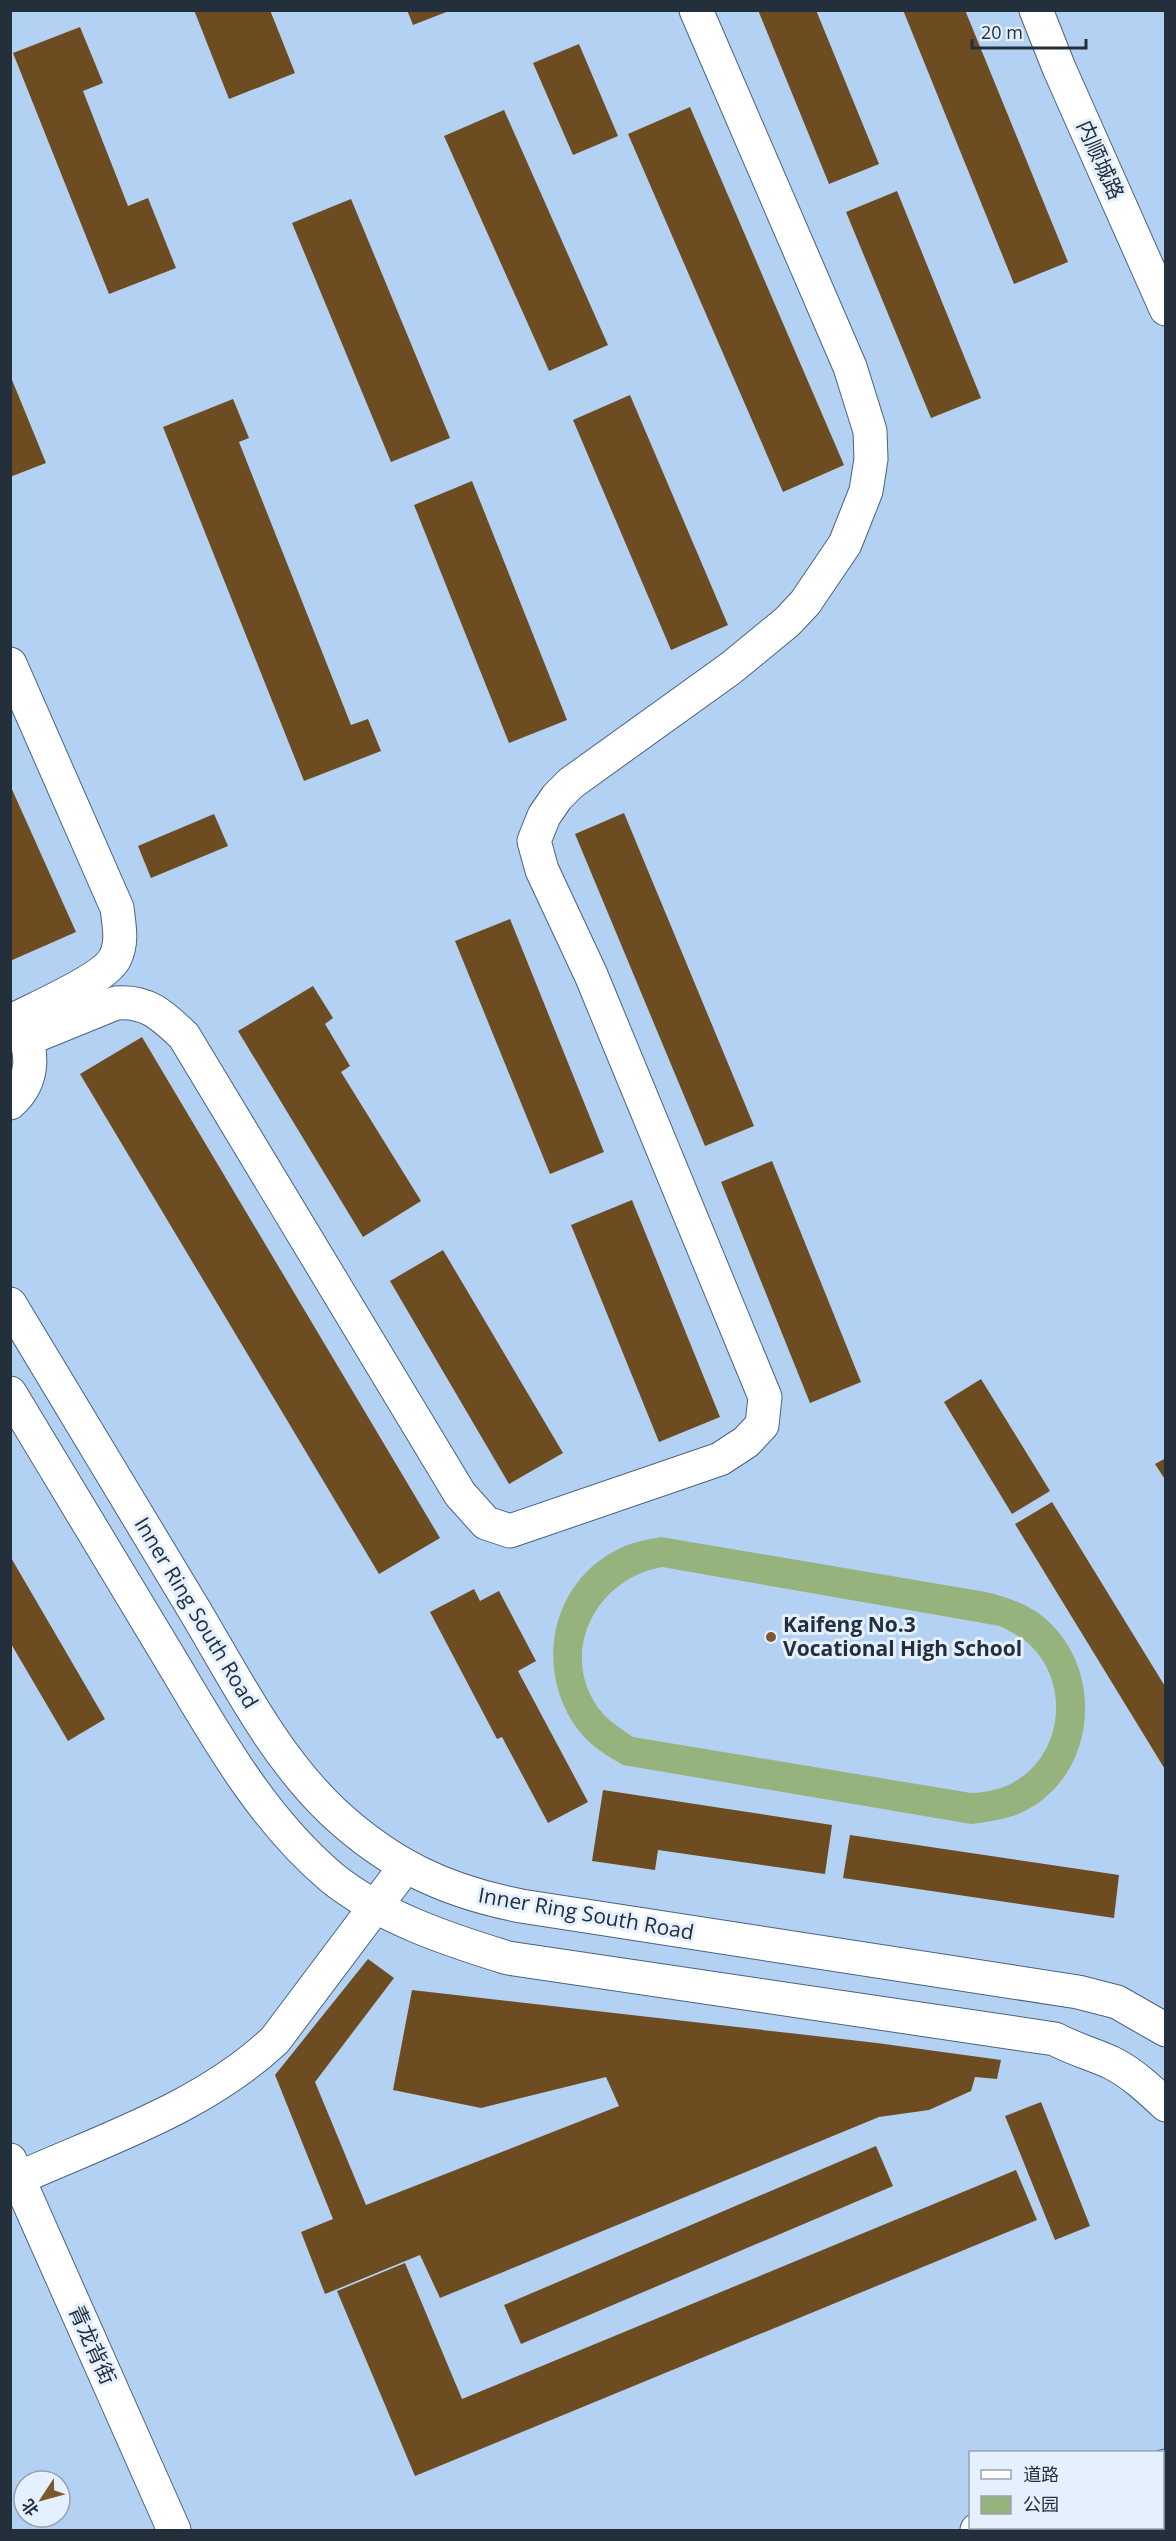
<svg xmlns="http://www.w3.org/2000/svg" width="1176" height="2541" font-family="'Open Sans','Noto Sans SC',sans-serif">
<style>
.green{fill:#97b37d;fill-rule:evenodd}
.building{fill:#6e4c21}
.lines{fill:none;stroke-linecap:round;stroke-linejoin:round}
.minor-casing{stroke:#496380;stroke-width:35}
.minor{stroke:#fff;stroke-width:33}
.poi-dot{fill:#7a592f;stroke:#e4f0fe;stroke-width:2}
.labels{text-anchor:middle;stroke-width:6;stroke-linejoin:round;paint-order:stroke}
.street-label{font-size:21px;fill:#232f3b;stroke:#e4f0fe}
.poi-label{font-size:21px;font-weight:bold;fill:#232f3b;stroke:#e4f0fe;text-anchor:start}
</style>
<rect width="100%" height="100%" fill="#b3d1f2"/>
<path class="green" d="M661,1537L986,1592C1011,1598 1036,1607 1054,1627C1107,1684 1091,1785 1016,1815C1001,1820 986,1822 971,1824L623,1765C607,1756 591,1746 579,1731C535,1674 548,1588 613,1552C628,1543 644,1540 661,1537ZM662,1567L1000,1626C1011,1632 1022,1637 1031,1646C1069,1683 1063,1750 1019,1779C1004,1789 988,1792 971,1793L633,1737C623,1730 613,1724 604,1715C555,1659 593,1579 662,1567Z"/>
<path class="building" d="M194,10H270L295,73L229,99Z
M407,10H449V11L413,25Z
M758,10H816L879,164L829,184Z
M903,10H965L1068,262L1014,284Z
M80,27L103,83L83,91L128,206L148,198L176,268L109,294L13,53Z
M579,44L618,136L573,155L533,63Z
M690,107L844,465L783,492L628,134Z
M504,110L608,345L549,371L444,136Z
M897,191L981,398L931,418L846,212Z
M351,199L450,438L391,462L292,223Z
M10,375L46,463L10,477Z
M630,395L728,625L671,650L573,420Z
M233,399L249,438L239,442L351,725L368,719L381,751L304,781L163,427Z
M472,481L567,720L509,743L414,505Z
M10,785L76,932L10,961Z
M624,813L754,1126L705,1146L575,834Z
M214,814L228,846L151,878L138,846Z
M510,919L604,1152L550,1174L455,941Z
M313,986L333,1018L325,1024L350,1066L341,1072L421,1201L363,1237L238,1031Z
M142,1037L440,1538L379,1574L80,1074Z
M772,1161L861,1382L810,1403L721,1182Z
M632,1200L720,1417L659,1442L571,1225Z
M443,1250L563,1453L509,1484L390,1281Z
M981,1379L1050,1491L1012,1514L944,1402Z
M1166,1458V1481L1155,1464Z
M1052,1502L1166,1688V1771L1015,1524Z
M10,1556L105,1719L68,1741L10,1642Z
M474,1589L480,1601L499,1591L536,1661L518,1671L588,1802L548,1823L502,1737L497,1739L430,1612Z
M603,1790L832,1825L825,1874L658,1850L655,1870L592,1861Z
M850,1835L1119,1875L1114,1918L843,1878Z
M368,1959L394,1978L315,2082L366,2205L619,2106L606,2077L481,2108L393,2090L412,1990L877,2043L1001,2060L997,2079L975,2077L971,2091L929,2110L879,2117L440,2298L420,2255L325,2294L301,2232L333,2219L275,2075Z
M1041,2102L1090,2226L1055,2240L1005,2116Z
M876,2146L893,2186L521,2344L504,2305Z
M1016,2170L1037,2220L415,2476L337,2291L405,2263L462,2399Z"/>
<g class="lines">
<g class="minor-casing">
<path id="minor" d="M1036,10L1059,68L1166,309
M10,664L117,908C119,925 123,942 115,958C105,979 36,1008 13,1020
M25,1040L116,1003C147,1000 163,1016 184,1036L460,1494L486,1523L510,1531L720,1459L746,1442L762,1425L765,1397L591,975L542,870L534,841L544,816L557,797L571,783L731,668L787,622L805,603L845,544L866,491L871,459L870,431L850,367L696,10
M10,1103C35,1081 36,1047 15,1022
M10,1304C72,1406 133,1509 195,1611C236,1680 274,1756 333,1812C390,1865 445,1891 521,1906L1078,1992L1117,2002L1166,2030
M10,1393C61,1478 112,1562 163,1647C212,1728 257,1814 331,1877C380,1917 449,1940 508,1958L1055,2039C1073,2049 1093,2054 1112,2063C1132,2073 1150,2090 1166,2105
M10,2160L174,2530
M19,2178C106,2139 204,2107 275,2040L405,1867
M1162,2467L1166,2466
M977,2530L986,2528"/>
</g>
<use href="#minor" class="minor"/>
</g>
<circle class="poi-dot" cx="771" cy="1637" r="6"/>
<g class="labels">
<g class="street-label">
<text transform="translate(1100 160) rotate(66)" y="7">内顺城路</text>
<text transform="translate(196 1613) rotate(59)" y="7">Inner Ring South Road</text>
<text transform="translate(586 1914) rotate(10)" y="7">Inner Ring South Road</text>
<text transform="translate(92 2345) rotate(66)" y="7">青龙背街</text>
</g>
<g class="poi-label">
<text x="783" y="1632">Kaifeng No.3<tspan x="783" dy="24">Vocational High School</tspan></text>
</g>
</g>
<rect width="1176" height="2541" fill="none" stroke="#232f3b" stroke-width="24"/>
<rect x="969" y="2451" width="195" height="78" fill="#e4f0fe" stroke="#97a3b0" stroke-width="1.5"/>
<rect x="981" y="2470" width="30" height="9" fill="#ffffff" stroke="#97a3b0" stroke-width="1.5"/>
<text x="1023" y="2481" font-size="18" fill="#232f3b">道路</text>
<rect x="981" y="2496" width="30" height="18" fill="#97b37d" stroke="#97a3b0" stroke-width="1.5"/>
<text x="1023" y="2511" font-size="18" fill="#232f3b">公园</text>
<g transform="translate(42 2499) rotate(234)"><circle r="28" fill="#e4f0fe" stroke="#97a3b0" stroke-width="1.5"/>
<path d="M0-4.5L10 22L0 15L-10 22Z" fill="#7a592f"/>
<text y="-9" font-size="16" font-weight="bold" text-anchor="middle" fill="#232f3b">北</text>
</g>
<path d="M972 39v9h114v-9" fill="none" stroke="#232f3b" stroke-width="3"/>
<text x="981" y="39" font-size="18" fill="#232f3b" stroke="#e4f0fe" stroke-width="4.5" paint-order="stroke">20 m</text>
</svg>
